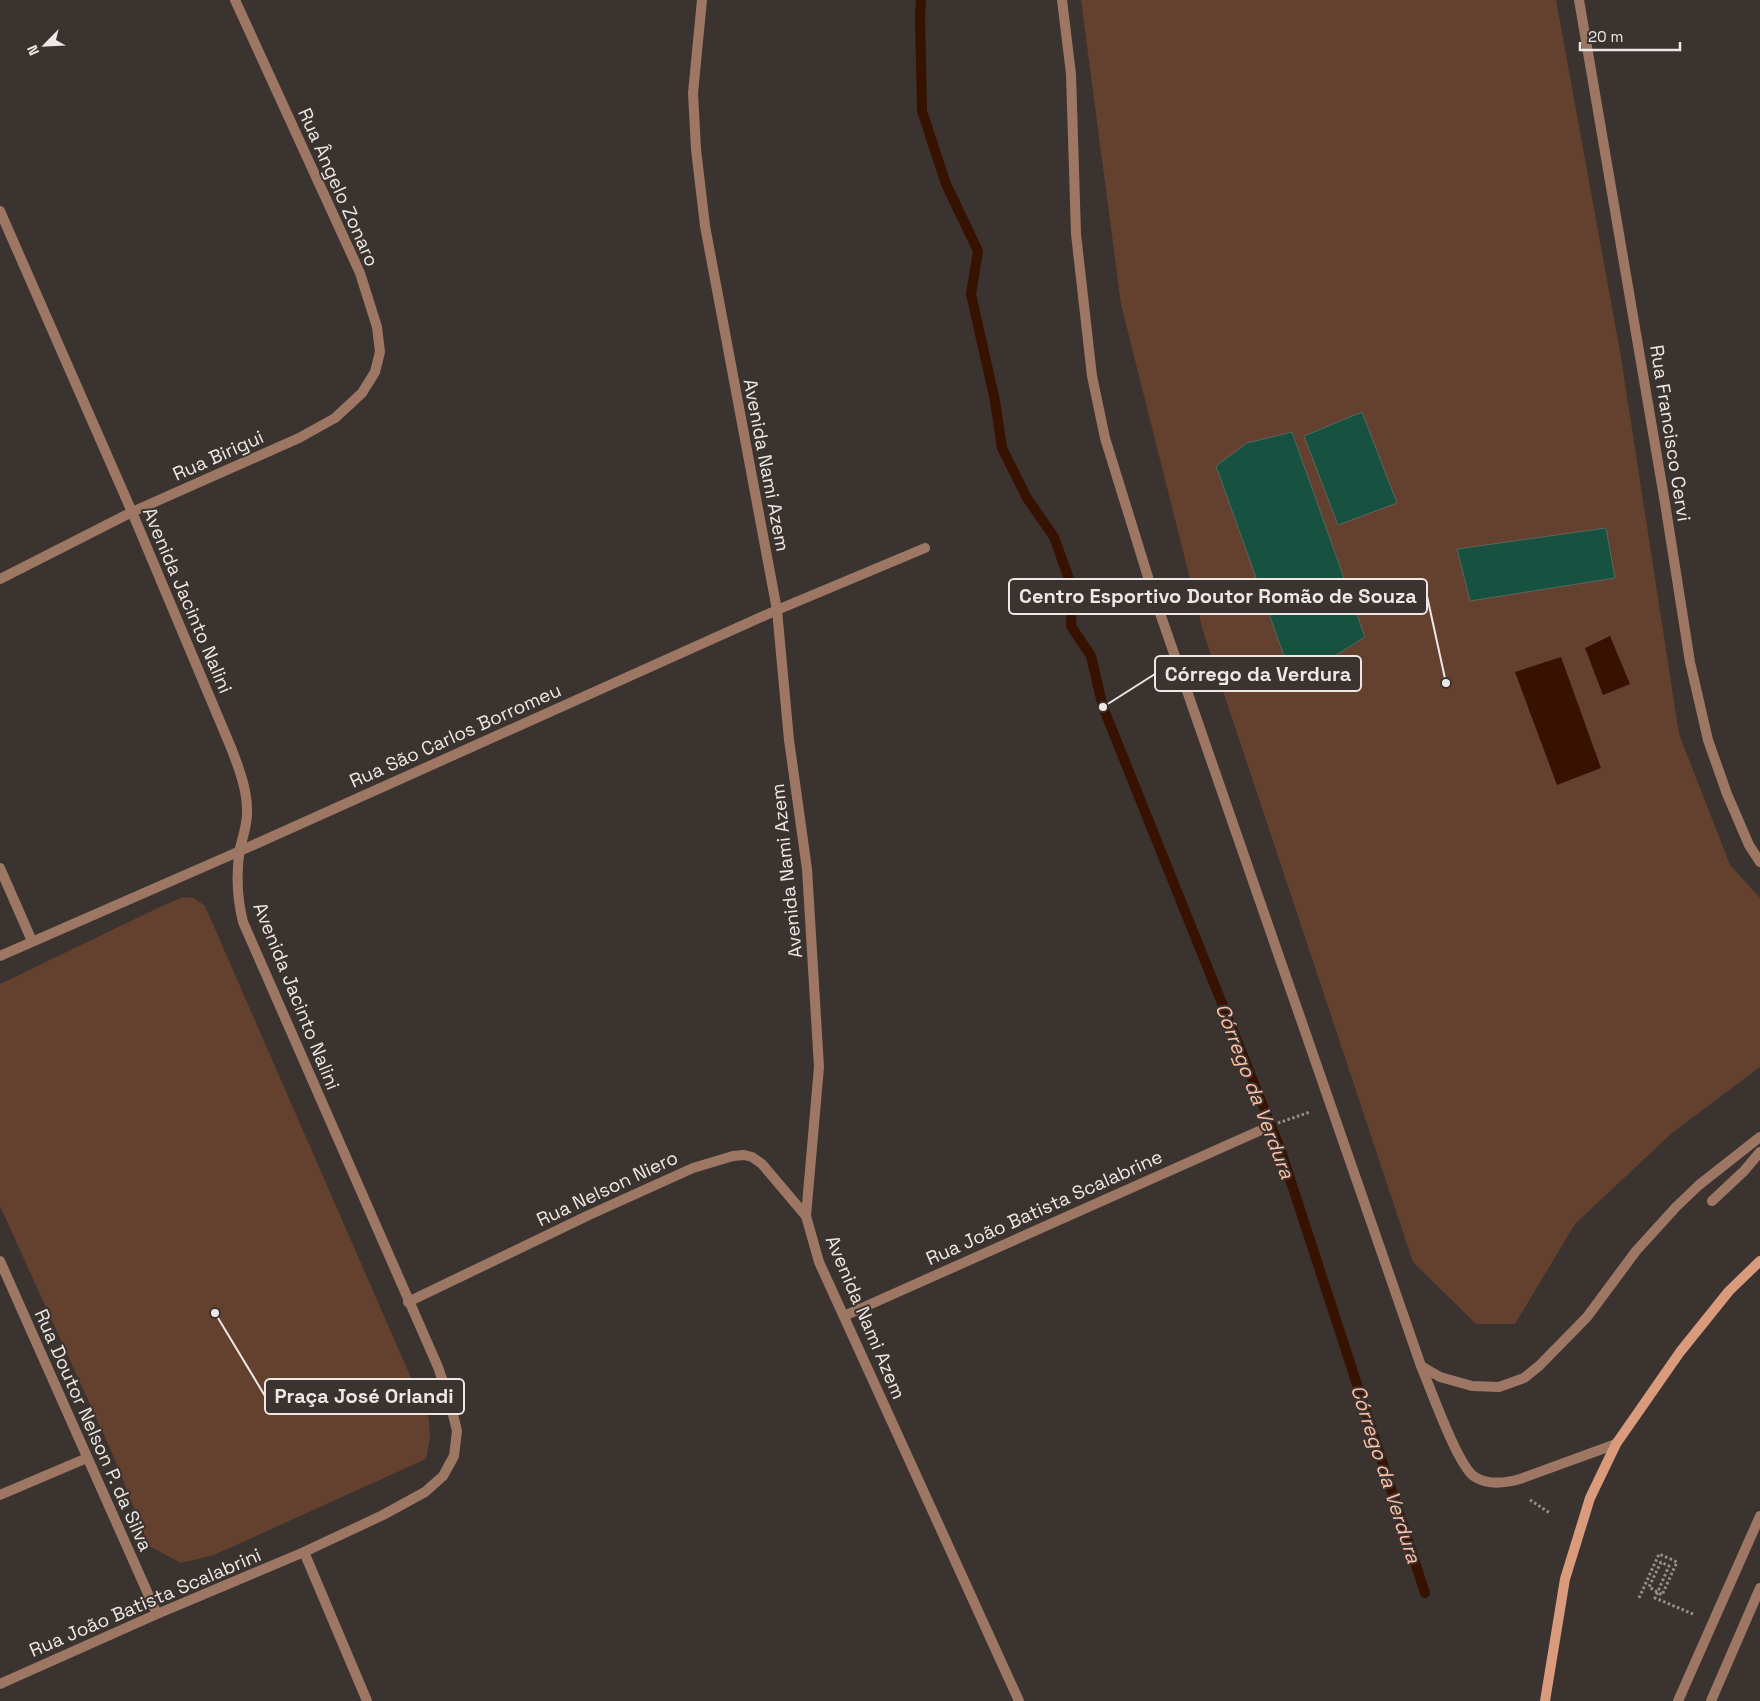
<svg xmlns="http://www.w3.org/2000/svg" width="1760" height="1701" font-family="'Space Grotesk',sans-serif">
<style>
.green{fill:#64402f}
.water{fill:#371200}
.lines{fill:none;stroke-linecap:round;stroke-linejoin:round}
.stream{stroke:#371200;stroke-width:10}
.building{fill:#175241;stroke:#5b6561}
.path{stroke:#968f8c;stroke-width:3;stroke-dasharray:2.5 2.5;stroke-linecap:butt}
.service{stroke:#9e7764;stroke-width:10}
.minor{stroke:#9e7764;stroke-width:10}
.tertiary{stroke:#9e7764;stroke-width:10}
.secondary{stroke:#da9b7d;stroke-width:10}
.labels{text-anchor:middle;stroke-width:4;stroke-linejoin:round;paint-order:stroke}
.street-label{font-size:19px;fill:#ede7e5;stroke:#3b332f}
.water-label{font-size:20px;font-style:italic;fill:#fcc1a6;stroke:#3b332f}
.leader{fill:none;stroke:#ede7e5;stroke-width:2}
.callout-dot{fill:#ede7e5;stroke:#3b332f;stroke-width:2}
.callout{fill:#3b332f;stroke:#ede7e5;stroke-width:2}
.callout-label{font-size:20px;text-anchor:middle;font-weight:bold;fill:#ede7e5}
</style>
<rect width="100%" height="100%" fill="#3b332f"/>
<path class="green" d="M1081,0H1556L1620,351L1679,734L1730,865L1760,898V1067L1672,1133L1575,1224L1515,1324H1476L1413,1262L1203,631L1121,304Z
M183,897L194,898L205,906L429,1419L430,1438L426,1459L214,1555L181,1563L149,1546L113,1455L0,1206V984L162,906Z"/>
<path class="water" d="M1610,636L1630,684L1603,695L1585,648Z
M1561,657L1601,768L1557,785L1515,672Z"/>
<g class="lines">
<path class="stream" d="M921,0L920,14L922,111L946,184L978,251L971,294L995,401L1002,448L1027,498L1054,537L1073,590L1071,626L1091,656L1103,707L1280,1148L1425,1593"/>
</g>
<path class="building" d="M1362,412L1397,503L1338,525L1304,436Z
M1292,432L1365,637L1330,659L1289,670L1216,466L1247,443Z
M1606,528L1615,578L1470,601L1457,549Z"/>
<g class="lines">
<path class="path" d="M1278,1123L1310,1112
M1530,1500L1550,1513
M1639,1598L1659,1554L1677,1562L1662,1595L1649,1587L1661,1562L1669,1566L1655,1598L1693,1614"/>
<path class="service" d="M1062,0L1071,74L1076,234L1092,376L1105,438L1152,590L1421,1366C1430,1387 1458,1467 1475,1477C1488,1485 1506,1483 1520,1479L1616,1444
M1712,1201L1744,1171L1760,1152
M1421,1366L1440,1377L1472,1386L1499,1387L1524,1378L1539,1366L1587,1317L1636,1251L1676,1207L1699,1185L1760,1137
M1678,1701L1760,1516
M1711,1701L1760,1588"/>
<path class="minor" d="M1579,0L1665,503L1690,662L1708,740L1727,794L1749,845L1760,862
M0,211L132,512L232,750C239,769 247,789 247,810C248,822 243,836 240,848C236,873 237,898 243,922L438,1367L450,1402L457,1431L454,1456L443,1476L425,1492L383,1515L304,1552L157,1614L0,1684
M0,579L132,512L299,438L335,418L362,393L375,372L380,352L377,327L360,273L235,0
M0,868L32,941
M0,956L240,851L777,610L925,548
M0,1261L157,1614
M408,1302L589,1215L693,1168L733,1156L744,1155L752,1157L762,1164L806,1216
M844,1316L1259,1131
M0,1495L87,1458
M304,1552L367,1701"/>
<path class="tertiary" d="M702,0L693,93L696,149L705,226L777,610L789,740L807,869L819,1067L806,1216L819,1262L1019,1701"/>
<path class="secondary" d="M1545,1701L1565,1579L1590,1498L1616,1444L1680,1352L1729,1291L1760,1261"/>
</g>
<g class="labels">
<g class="street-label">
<text transform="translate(339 187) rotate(66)" y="7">Rua Ângelo Zonaro</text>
<text transform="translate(1671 433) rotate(81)" y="7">Rua Francisco Cervi</text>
<text transform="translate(218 455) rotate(-24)" y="7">Rua Birigui</text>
<text transform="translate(767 465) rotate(79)" y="7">Avenida Nami Azem</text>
<text transform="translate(188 600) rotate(67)" y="7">Avenida Jacinto Nalini</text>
<text transform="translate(455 735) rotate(-24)" y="7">Rua São Carlos Borromeu</text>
<text transform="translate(786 871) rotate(-96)" y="7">Avenida Nami Azem</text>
<text transform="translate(297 996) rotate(68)" y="7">Avenida Jacinto Nalini</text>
<text transform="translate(607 1188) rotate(-25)" y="7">Rua Nelson Niero</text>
<text transform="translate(1044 1207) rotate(-24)" y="7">Rua João Batista Scalabrine</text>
<text transform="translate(866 1317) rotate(67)" y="7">Avenida Nami Azem</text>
<text transform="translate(94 1430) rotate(66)" y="7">Rua Doutor Nelson P. da Silva</text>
<text transform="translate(145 1602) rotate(-23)" y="7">Rua João Batista Scalabrini</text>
</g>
<g class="water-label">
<text transform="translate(1255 1091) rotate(69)" y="7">Córrego da Verdura</text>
<text transform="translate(1386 1474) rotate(72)" y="7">Córrego da Verdura</text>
</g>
</g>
<path class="leader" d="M1446 683L1427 596M1103 707L1155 674M215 1313L265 1396"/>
<g class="callout-dot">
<circle cx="1446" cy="683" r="5"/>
<circle cx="1103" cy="707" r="5"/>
<circle cx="215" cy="1313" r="5"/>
</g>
<g class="callout">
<rect x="1009" y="579" width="418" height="35" rx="5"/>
<rect x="1155" y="656" width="206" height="35" rx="5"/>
<rect x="265" y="1379" width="199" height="35" rx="5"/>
</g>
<g class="callout-label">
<text x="1218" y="603">Centro Esportivo Doutor Romão de Souza</text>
<text x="1258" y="681">Córrego da Verdura</text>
<text x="364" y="1403">Praça José Orlandi</text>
</g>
<g transform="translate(45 45) rotate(246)" stroke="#3b332f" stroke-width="4" paint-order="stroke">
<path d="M0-4L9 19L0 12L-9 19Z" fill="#ede7e5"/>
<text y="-8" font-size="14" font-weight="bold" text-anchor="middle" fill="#ede7e5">N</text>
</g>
<path d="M1580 42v8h100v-8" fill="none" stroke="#ede7e5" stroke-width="2.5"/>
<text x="1588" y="42" font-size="15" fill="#ede7e5" stroke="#3b332f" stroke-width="4" paint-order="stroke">20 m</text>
</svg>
